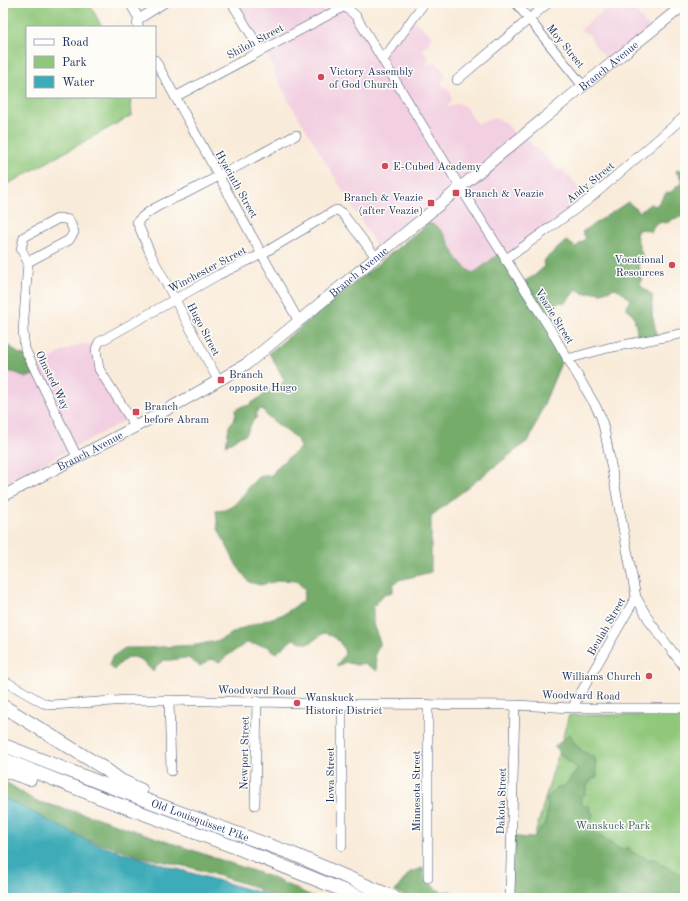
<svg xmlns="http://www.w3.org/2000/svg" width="688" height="901" font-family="'Old Standard TT',serif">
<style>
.built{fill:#f2cfe1}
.green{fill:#90c77a;stroke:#567b6c}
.forest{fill:#74ac6a;stroke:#486e64}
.water{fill:#3cacb8;stroke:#2c6e8b}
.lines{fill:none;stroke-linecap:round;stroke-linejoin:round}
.minor-casing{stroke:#3c4b70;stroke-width:10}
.major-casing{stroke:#3c4b70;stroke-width:12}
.highway-casing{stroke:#3c4b70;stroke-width:14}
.minor{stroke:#fff;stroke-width:9}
.major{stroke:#fff;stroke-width:11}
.highway{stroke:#fff;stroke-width:13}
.poi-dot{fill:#d1495b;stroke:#fdfcf7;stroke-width:1.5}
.labels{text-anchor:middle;stroke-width:3;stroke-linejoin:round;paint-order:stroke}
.street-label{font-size:11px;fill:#1b2f5e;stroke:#fdfcf7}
.poi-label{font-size:11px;fill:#1b2f5e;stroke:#fdfcf7;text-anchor:start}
.park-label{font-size:11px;fill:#3e5d66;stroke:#fdfcf7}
</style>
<rect width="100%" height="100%" fill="#fdfcf7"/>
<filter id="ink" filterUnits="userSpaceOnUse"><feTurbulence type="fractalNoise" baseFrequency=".025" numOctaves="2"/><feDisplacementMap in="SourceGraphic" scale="8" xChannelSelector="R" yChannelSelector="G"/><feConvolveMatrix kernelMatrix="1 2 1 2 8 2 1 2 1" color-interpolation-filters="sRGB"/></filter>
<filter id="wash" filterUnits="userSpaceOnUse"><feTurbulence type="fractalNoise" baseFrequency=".012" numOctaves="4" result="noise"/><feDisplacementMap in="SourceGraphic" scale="16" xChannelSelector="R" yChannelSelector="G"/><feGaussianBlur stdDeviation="0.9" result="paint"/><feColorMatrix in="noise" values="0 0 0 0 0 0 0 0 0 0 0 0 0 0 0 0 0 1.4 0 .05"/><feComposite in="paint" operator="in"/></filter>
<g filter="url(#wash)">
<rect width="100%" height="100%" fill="#f9ebd9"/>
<path class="built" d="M233,3H343L380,57L412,19L433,36L428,44L422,49L429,57L427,65L436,62L445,73V78L441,83L451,93L452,99L447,108L457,103L465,106L477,124L490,118L498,119L505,122L517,136L524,134L533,146L549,160L556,169L563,170L577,185L587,199L504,256L500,253L474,273L471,272L463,265L457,258L442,230L434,224L428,223L418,212L376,246L290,103L272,68V63Z
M602,3H628L650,29L608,61L594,44L589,34L580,30L605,9Z
M81,344H90L98,346L100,371L128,419L3,485V371L21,374L36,369L63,351Z"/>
<path class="green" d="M3,3H89L102,27H27V97H130L132,115L8,184H3Z
M569,715H685V898H517Z"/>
<path class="forest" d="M677,170L684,172L685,171V216L673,219L667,223L662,222L654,225L651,232L643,229L638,230L636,235L643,258L638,266L643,276L640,283L642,287L652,295V314L657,335L638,337L634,316L626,307L630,300L621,291L615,288L602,293L595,292L584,294L577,289L565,303L559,302L554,308L542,316L563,358L529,440L431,516V572L399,580L393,585V592L384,594L373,607V624L380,642L375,654L377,671L364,663L357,665L345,662L337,667V665L345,654C343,643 334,635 324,633C308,643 314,647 293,639L276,653L267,646L246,643C237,650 228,654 220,662L211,659L200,666L188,658C179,658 171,661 164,660L156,666L153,672C136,654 131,651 114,670L109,666L112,657L125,648H143L197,645L220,640L240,629L284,614L303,601L305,589L296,581L282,580L260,585L249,582L237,566L218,529L216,511C232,511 238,501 247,490V488L258,477L272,475C280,461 289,459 300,448L297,439L267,416L263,409L258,410L256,414L257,417L252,422L246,435L238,437L226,446L229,426L235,418L236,410L242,406H247L285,381L269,353L428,223C446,227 448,245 457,258C461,264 466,268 471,272L474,273L500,253L521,283L534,276L544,267L543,261L566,241L576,247L586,238L582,232L628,202L640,212L650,204L656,206L666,193L671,192L683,181L676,172Z
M3,340L19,354L29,356L36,374L25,378C18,372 12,372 3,371Z
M570,734C576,748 582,751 595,758L597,776L596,779L593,778L587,786L585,794L581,796V801L584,807L587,805L590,807L589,810L593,814C592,817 591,821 591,824C592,833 614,846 622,850L628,847L632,852L651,860L653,859L658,860L659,863L685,876V898H507L510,836L528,838L534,837L546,822L548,803L546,800L555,789L564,787L578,769L563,757L558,749L554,747Z
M3,780L35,801L95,817L268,876L316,898H277L249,885L193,868L139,856L119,849L72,836L3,798Z
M423,868L424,876L436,889L442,892L450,891L463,898H409L395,891L410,872Z"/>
<path class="water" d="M3,797L92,843L174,868L265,894L273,898H3Z"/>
</g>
<g filter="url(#ink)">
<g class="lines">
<g class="minor-casing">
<path id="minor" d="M130,3L139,19L137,24L139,27
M232,3L261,51
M341,3L356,16L460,187L549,327L595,405L601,417L605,433L636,597L650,622L685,668
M516,3L583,86
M139,19L164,3
M155,60L298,320
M383,60L424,3
M457,80L548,3
M175,97L345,6
M505,260L588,200L685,116
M28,262L69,240L74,232L69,220L59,218L24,237L21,249L28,262L23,331L25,349L77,457
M567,359L608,348L685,333
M218,380L151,255L137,222C152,206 173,200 192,190C227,172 261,154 296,135
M135,426L99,369L96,349L99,342L218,275L262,254L334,211L337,210L342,213L376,257
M3,680L43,703L51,705L129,700H169L342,704L515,705L572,708H685
M169,700L171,771
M572,708L636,597
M255,805L257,701
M342,846V704
M428,878V704
M510,898L515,705"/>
</g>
<g class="major-casing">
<g id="major">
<path id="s1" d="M3,496C85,453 169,411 248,363L583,86L685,4"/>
</g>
</g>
<g class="highway-casing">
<g id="highway">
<path d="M3,706L105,769L120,780L141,790"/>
<path id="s2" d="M3,745L124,792L293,854L395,898"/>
<path d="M3,759L101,798L240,849L362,898"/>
<path d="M3,770L30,779"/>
</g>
</g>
<use href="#minor" class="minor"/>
<use href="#major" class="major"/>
<use href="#highway" class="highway"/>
</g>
</g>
<g class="poi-dot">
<circle cx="321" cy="77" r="4"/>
<circle cx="385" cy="166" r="4"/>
<rect x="452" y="189" width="8" height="8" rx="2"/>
<rect x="427" y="199" width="8" height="8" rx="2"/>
<circle cx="672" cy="265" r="4"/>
<rect x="217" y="376" width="8" height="8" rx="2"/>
<rect x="132" y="408" width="8" height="8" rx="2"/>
<circle cx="649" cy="676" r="4"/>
<circle cx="297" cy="703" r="4"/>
</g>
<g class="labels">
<g class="street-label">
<text transform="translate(255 41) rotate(-28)" y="4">Shiloh Street</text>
<text transform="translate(566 46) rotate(51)" y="4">Moy Street</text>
<text dy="4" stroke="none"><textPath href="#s1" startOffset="746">Branch Avenue</textPath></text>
<text transform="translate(590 182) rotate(-39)" y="4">Andy Street</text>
<text transform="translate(237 184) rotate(61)" y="4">Hyacinth Street</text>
<text transform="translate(207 269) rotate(-28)" y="4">Winchester Street</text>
<text dy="4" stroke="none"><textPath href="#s1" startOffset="422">Branch Avenue</textPath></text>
<text transform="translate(555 316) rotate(58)" y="4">Veazie Street</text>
<text transform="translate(204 329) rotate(62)" y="4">Hugo Street</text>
<text transform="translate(53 380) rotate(64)" y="4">Olmsted Way</text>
<text dy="4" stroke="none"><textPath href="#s1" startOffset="98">Branch Avenue</textPath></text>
<text transform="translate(606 626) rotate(-60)" y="4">Beulah Street</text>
<text transform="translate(257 690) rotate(1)" y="4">Woodward Road</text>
<text transform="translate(581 695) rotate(1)" y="4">Woodward Road</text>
<text transform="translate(244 753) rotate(-89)" y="4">Newport Street</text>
<text transform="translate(330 775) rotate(-90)" y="4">Iowa Street</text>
<text transform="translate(416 791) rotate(-90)" y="4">Minnesota Street</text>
<text transform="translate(501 801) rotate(-88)" y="4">Dakota Street</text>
<text dy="4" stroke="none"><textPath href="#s2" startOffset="211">Old Louisquisset Pike</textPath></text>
</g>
<g class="poi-label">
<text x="329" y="75">Victory Assembly<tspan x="329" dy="13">of God Church</tspan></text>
<text x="393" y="170">E-Cubed Academy</text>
<text x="464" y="197">Branch &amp; Veazie</text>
<text x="423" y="201" text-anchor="end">Branch &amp; Veazie<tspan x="423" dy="13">(after Veazie)</tspan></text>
<text x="664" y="263" text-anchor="end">Vocational<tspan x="664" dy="13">Resources</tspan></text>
<text x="229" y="378">Branch<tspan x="229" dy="13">opposite Hugo</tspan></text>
<text x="144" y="410">Branch<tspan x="144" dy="13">before Abram</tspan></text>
<text x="641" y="680" text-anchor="end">Williams Church</text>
<text x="305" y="701">Wanskuck<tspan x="305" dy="13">Historic District</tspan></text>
</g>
<g class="park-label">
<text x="613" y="829">Wanskuck Park</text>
</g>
</g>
<rect width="688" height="901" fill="none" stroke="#fdfcf7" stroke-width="16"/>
<rect x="26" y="26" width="130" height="72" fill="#fdfcf7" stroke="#a3aaba"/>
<rect x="34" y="39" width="20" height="6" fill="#ffffff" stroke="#a3aaba"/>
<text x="62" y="46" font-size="12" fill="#1b2f5e">Road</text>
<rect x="34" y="56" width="20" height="12" fill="#90c77a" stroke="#a3aaba"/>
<text x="62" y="66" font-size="12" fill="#1b2f5e">Park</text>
<rect x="34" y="76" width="20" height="12" fill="#3cacb8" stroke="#a3aaba"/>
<text x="62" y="86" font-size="12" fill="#1b2f5e">Water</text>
</svg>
